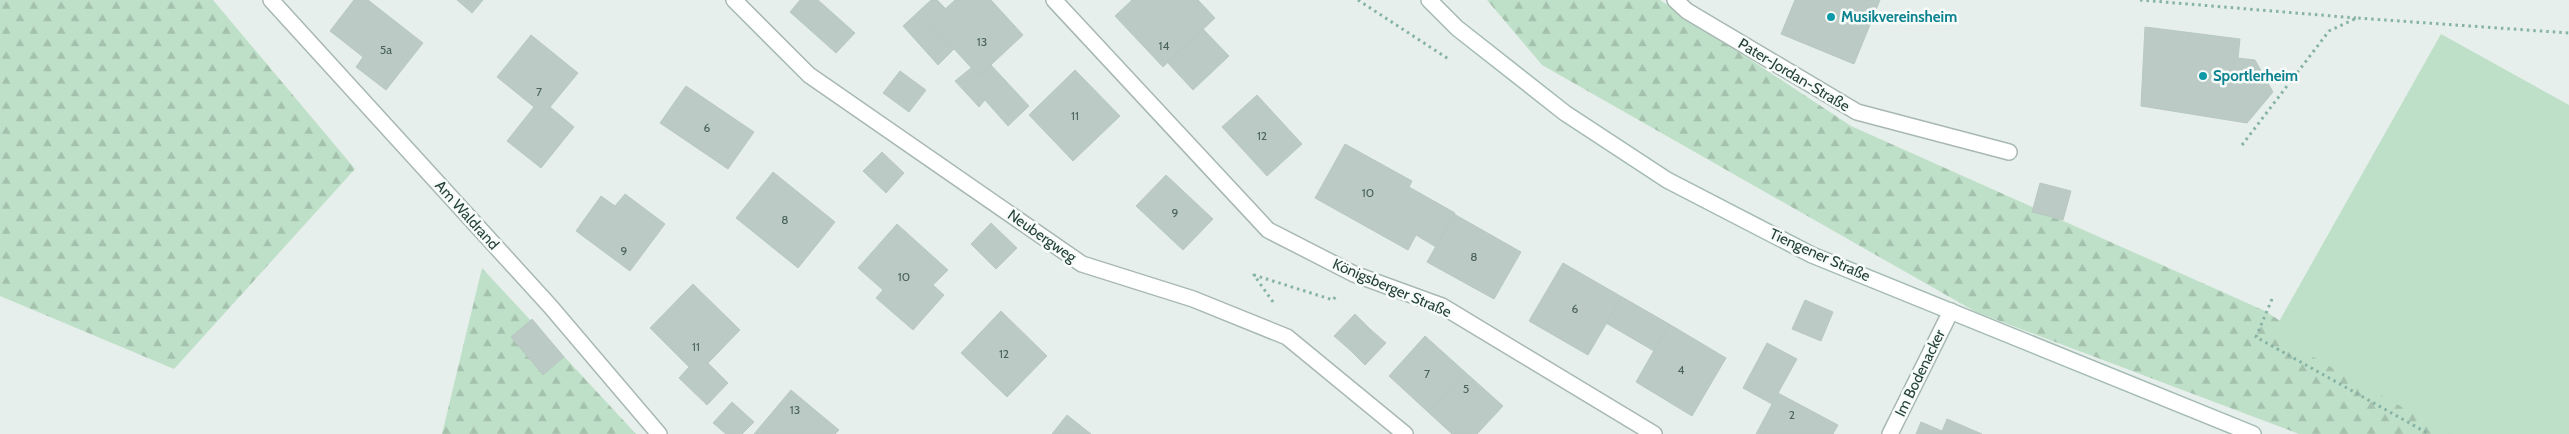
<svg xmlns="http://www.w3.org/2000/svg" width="2569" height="434" font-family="Cabin,sans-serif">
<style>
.forest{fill:url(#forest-firs)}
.park{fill:#bfe0c8}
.building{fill:#bbcac4;stroke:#b8c9c2}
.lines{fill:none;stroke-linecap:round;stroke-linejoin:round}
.minor-casing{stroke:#a8b8b2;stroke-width:18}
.secondary-casing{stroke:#a4bbb3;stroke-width:18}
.path{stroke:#86b3a5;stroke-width:3;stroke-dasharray:2.5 4;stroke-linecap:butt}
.minor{stroke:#fff;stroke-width:15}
.secondary{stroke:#fff;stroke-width:15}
.culture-dot{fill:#0f9aa8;stroke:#f7fbf9;stroke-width:2}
.labels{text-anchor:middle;stroke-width:5;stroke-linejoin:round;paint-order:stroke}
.number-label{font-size:12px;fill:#4a645c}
.culture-label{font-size:15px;font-weight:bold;fill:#0d838f;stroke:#f7fbf9;text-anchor:start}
.street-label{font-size:15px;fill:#24423a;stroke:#f7fbf9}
</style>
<defs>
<pattern id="forest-firs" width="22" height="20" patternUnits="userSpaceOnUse" patternTransform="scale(1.25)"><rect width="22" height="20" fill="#bfe0c8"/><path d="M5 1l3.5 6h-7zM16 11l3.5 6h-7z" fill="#a4c1ad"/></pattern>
</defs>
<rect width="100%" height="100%" fill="#e6efeb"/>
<path class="forest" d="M0,0H213L355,169L174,369L0,296Z
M1487,0H1660L1851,126L2265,311L2454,434H2299L1976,312L1542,65Z
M482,268L636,434H442Z"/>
<path class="park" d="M2441,34L2569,105V434H2450L2272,334Z"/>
<path class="building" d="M354,0H368L423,43L386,90L356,67L363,57L330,31Z
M457,0H483L472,13Z
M800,0H818L855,33L836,53L790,12Z
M931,0H937L945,8L930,23L954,49L938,65L903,26Z
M955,0H991L1023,35L979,76L930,23Z
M1132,0H1198L1215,18L1163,67L1115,16Z
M1795,0H1880L1854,64L1781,34Z
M2145,27L2240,39L2238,58L2255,60L2273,92L2247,123L2141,106Z
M1203,29L1229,56L1193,90L1167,62Z
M531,35L578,73L550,107L574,127L541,168L507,141L534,107L497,77Z
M991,65L1029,106L1008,126L985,100L979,107L955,81L971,68L979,76Z
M1075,70L1120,116L1073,161L1029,115Z
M900,71L926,90L909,112L883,93Z
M686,86L754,132L728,169L660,123Z
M1257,95L1302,144L1267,176L1222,127Z
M1345,144L1412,181L1409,187L1455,213L1436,247L1416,235L1408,250L1315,198Z
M882,152L904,173L886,193L863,171Z
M773,172L835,222L798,268L736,218Z
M1166,175L1213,219L1183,250L1136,206Z
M2040,183L2071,191L2063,220L2032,212Z
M625,194L665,224L630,271L576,231L601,196L615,206Z
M1454,214L1521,252L1494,299L1427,262Z
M991,223L1017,248L996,269L971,244Z
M897,224L948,270L933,285L944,295L913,330L876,298L883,290L858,268Z
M1563,263L1622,297L1588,355L1529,321Z
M693,284L740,330L708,363L728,383L707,405L679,378L689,367L650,328Z
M1622,297L1669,324L1654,351L1606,323Z
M1805,300L1833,312L1821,341L1792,329Z
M1001,311L1047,356L1007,397L961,353Z
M1355,314L1370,329L1350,350L1334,336Z
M532,319L564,357L543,375L511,337Z
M1669,324L1726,358L1692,416L1636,382Z
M1370,329L1386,343L1365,365L1350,350Z
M1425,336L1465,372L1428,412L1389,376Z
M1767,343L1797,359L1772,404L1743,388Z
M1465,372L1503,406L1477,434H1452L1428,412Z
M791,390L839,430L835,434H754Z
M1778,393L1838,425L1833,434H1756Z
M732,402L754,422L742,434H726L713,423Z
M1067,415L1091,434H1052Z
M1947,419L1982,434H1941Z
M1921,422L1942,431L1941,434H1916Z"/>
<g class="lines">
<g class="minor-casing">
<path id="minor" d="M271,0L550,306L659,434
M734,0L809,75L1082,264L1193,299L1287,337L1405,434
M1054,0L1268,230L1354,274L1442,306L1654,434
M1675,0L1687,11L1857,112L2009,152
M1890,434L1951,311"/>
</g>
<g class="secondary-casing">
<path id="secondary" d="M1429,0L1457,28L1565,113L1667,180L1812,255L2253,434"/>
</g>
<path class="path" d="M1358,0L1450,60
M2140,0L2356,18
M2242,145L2329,31L2357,18L2569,33
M2272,299L2256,337L2429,434
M1273,302L1254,275L1333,300L1337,295"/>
<use href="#minor" class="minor"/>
<use href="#secondary" class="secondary"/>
</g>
<g class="culture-dot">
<circle cx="1831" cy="17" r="5"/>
<circle cx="2203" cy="76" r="5"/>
</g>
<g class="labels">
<g class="number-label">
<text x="982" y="46">13</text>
<text x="1164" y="50">14</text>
<text x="386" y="54">5a</text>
<text x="539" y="96">7</text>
<text x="1075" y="120">11</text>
<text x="707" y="132">6</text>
<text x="1262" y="140">12</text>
<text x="1368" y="197">10</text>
<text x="1175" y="217">9</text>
<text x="785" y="224">8</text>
<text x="624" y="255">9</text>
<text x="1474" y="261">8</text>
<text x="904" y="281">10</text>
<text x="1575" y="313">6</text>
<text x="696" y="351">11</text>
<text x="1004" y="358">12</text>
<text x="1681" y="374">4</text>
<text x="1427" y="378">7</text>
<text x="1466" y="393">5</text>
<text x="795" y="414">13</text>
<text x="1792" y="419">2</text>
</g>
<g class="culture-label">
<text x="1841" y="22">Musikvereinsheim</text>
<text x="2213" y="81">Sportlerheim</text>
</g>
<g class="street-label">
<text transform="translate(1794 75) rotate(31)" y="5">Pater-Jordan-Straße</text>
<text transform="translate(467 215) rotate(48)" y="5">Am Waldrand</text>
<text transform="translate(1042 236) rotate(35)" y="5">Neubergweg</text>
<text transform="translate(1820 255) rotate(24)" y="5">Tiengener Straße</text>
<text transform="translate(1392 288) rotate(23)" y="5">Königsberger Straße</text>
<text transform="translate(1920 373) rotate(-64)" y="5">Im Bodenacker</text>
</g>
</g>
</svg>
